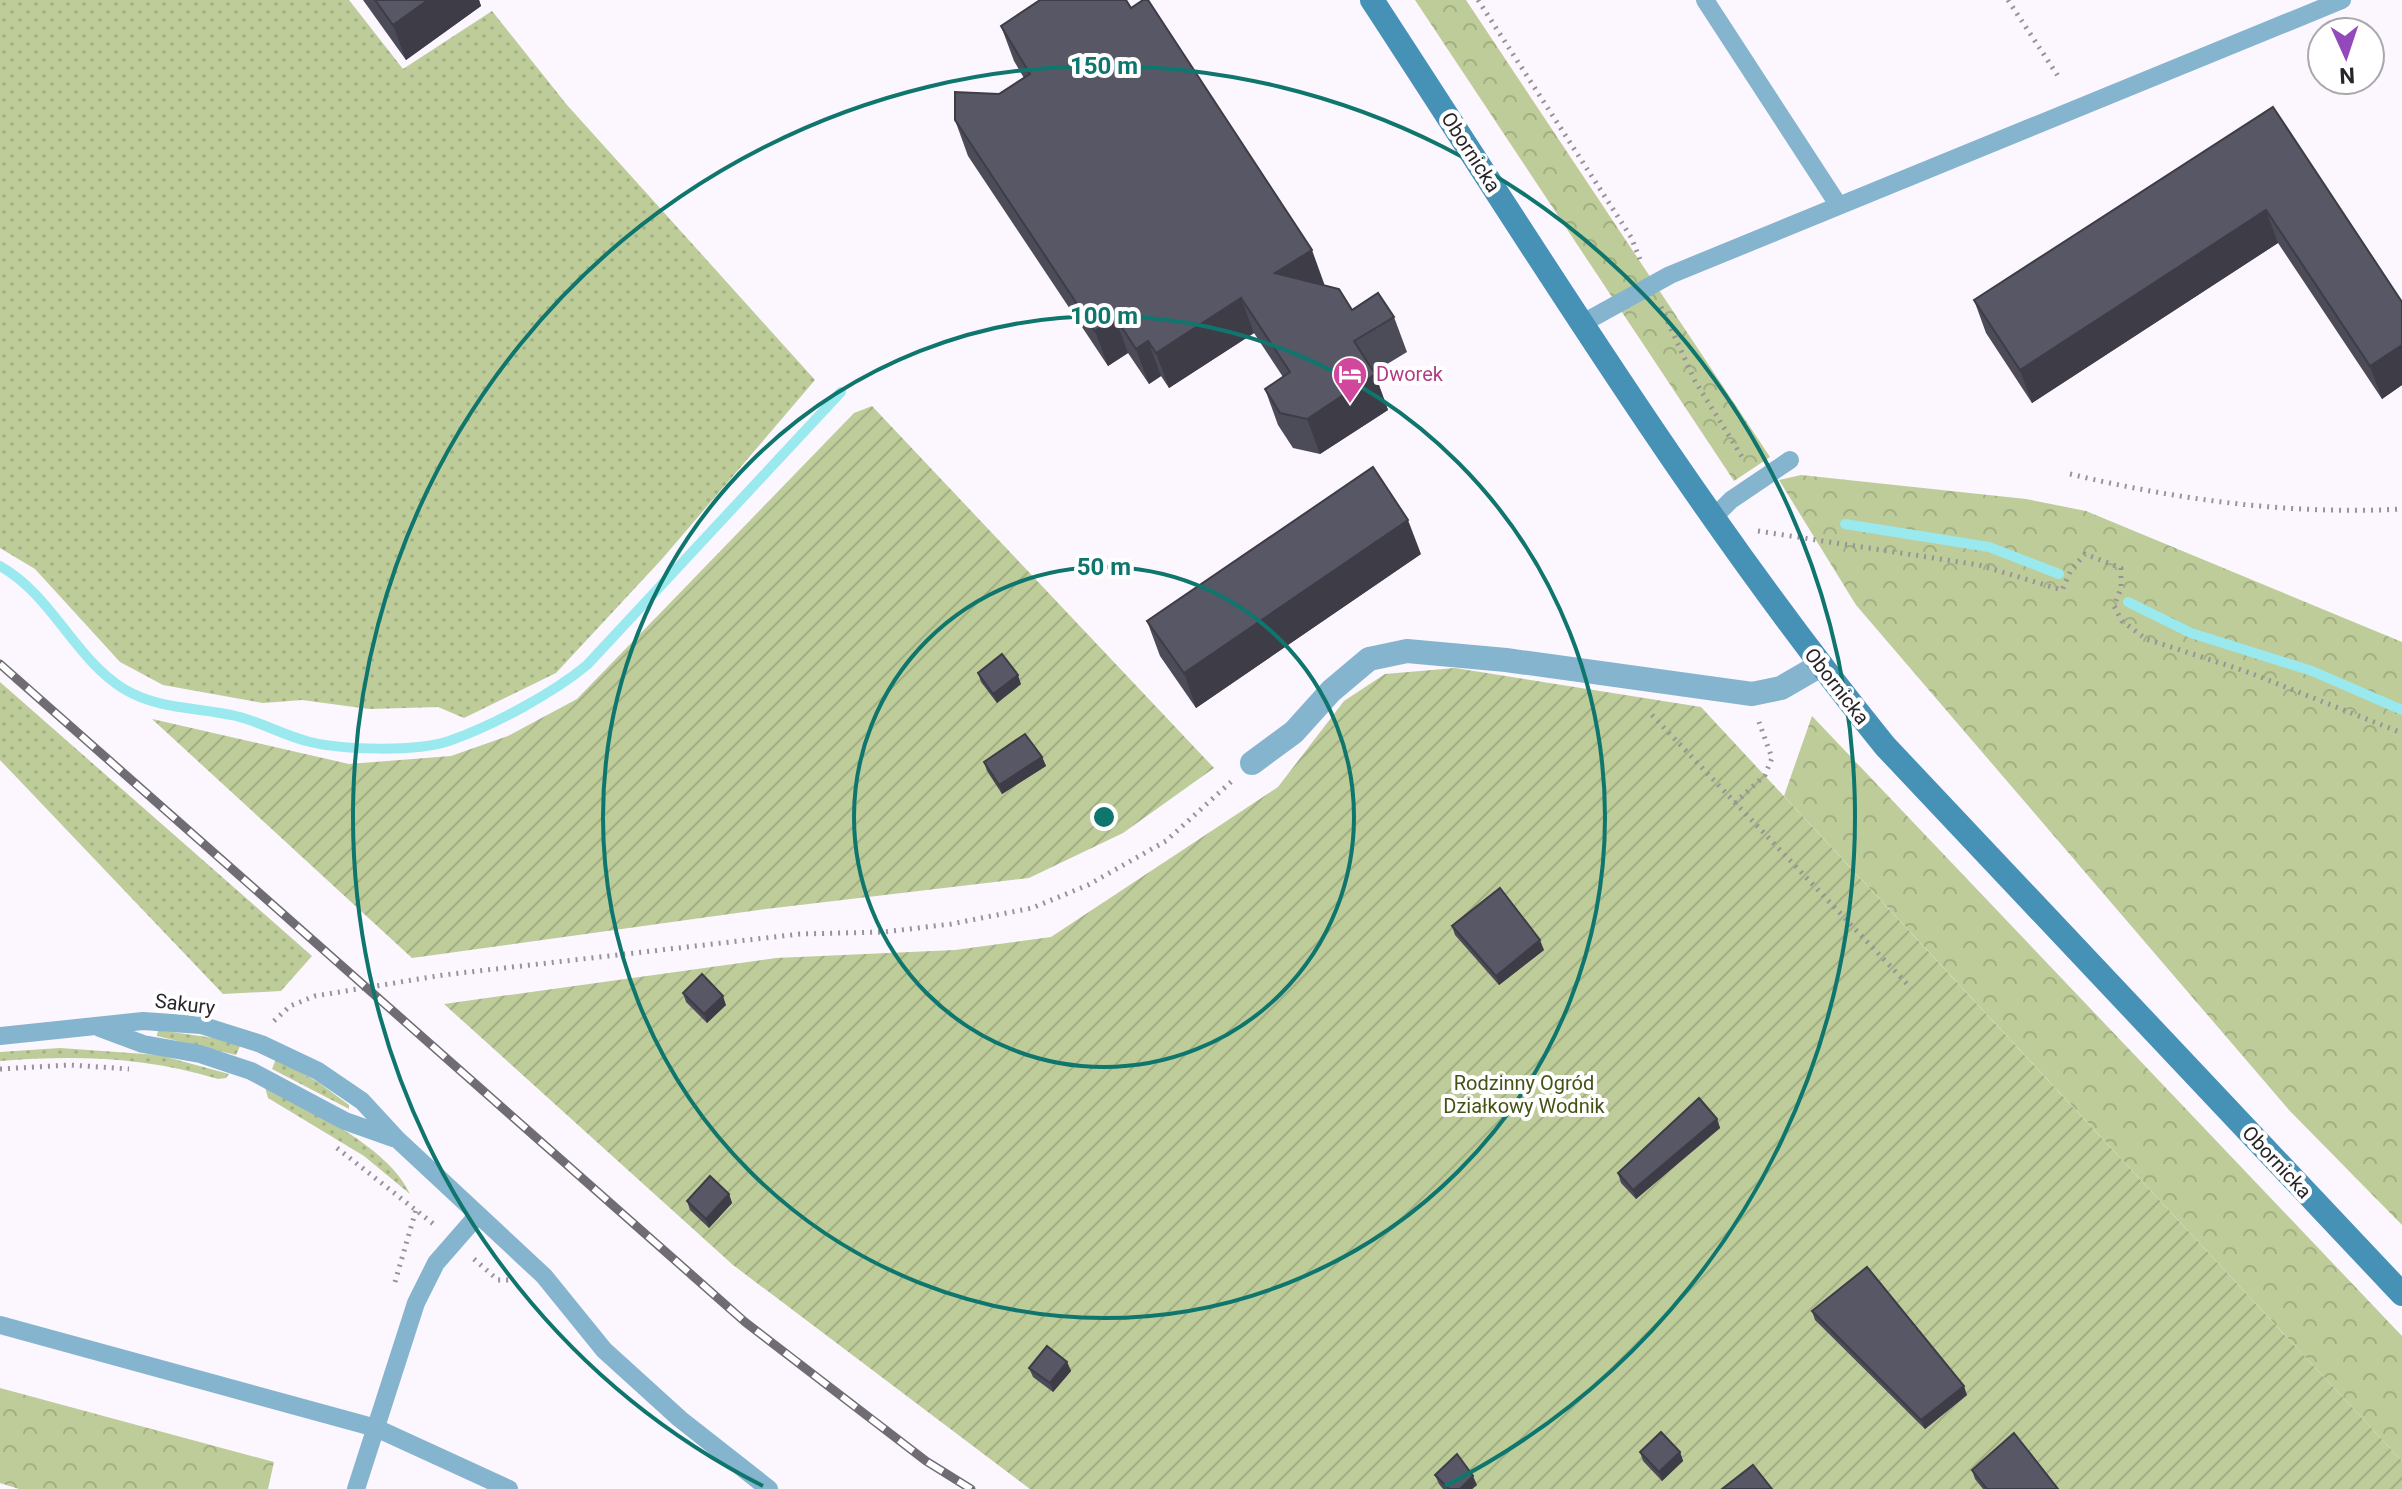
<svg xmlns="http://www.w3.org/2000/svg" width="2402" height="1489" font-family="Roboto,sans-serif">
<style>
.grass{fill:url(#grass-dots)}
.forest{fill:url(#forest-crowns)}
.garden{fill:url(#garden-furrows)}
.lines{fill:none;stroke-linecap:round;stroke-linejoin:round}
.stream{stroke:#9ae9ef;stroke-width:10}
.path{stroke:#98939a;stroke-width:5;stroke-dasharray:2 6;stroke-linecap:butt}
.lane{stroke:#85b4ce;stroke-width:18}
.street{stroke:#85b4ce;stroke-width:24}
.secondary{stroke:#4692b7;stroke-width:24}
.rail-casing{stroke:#706c73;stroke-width:9}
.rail{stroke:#fff;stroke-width:6;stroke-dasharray:18;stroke-linecap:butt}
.wall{fill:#4c4b58}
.shaded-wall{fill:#3e3d47}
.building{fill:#585766;stroke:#3e3d47;stroke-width:2}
.ring{fill:none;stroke:#0f766e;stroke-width:4}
.labels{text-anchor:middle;stroke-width:8;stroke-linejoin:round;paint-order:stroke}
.street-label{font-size:20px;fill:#28252a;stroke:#fff}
.hotel-label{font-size:20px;fill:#b23c85;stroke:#fff;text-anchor:start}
.park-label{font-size:20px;fill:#445214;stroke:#fff}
.centre{fill:#0f766e;stroke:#fff;stroke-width:4}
.ring-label{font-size:24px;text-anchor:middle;font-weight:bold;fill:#0f766e;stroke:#fff;stroke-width:8;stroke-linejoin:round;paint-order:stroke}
</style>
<defs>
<pattern id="grass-dots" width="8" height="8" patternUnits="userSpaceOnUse" patternTransform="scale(2)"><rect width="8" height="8" fill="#bdcc98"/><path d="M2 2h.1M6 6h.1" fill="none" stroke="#a2af83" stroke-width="1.8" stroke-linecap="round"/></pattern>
<pattern id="forest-crowns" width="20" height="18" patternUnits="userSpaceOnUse" patternTransform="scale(2)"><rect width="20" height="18" fill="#bdcc98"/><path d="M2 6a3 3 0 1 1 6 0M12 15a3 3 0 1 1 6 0" fill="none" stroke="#a2af83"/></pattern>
<pattern id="garden-furrows" width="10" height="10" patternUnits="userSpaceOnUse" patternTransform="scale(2)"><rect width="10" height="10" fill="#bdcc98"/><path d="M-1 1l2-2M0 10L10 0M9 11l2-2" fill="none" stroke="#a2af83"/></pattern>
</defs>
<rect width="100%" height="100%" fill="#fcf6ff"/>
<path class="grass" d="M0,0H349L403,69L492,11L567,105L815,380L662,559L556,673L464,718L438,707L369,709L302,700L263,703L163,685L120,662L35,569L0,548Z
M0,682L312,956L281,991L223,994L0,760Z
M158,1030L214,1038L240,1046L236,1055L157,1036Z
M60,1048L159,1055L229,1074L226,1078L218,1079C146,1057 74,1055 0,1061V1052Z
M276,1059L318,1082L349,1105V1109L272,1069Z
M265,1087C310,1111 388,1146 410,1194L364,1156L268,1098Z"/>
<path class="forest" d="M1415,0H1466L1770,457L1734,481Z
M1801,475L2026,499L2086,511L2402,642V1225L2289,1110L1856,605L1779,480Z
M1812,716L2402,1336V1461L1784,796Z
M0,1388L274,1462L268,1489H19L0,1483Z"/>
<path class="garden" d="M872,406L1214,768L1123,833L1029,878L766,909L412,958L152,719L349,764L451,756L508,736L577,699L854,413Z
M1455,668L1701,707L2402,1461V1489H1030L733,1265L444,1004L776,958L955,950L1051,937L1278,787L1344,701L1385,674Z"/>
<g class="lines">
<path class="stream" d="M1845,524L1989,547L2059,574
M0,566C52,595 74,658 124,689C159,710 198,707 236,716C261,722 285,736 310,742C344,750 416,752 449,741C492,726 552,694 587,665L841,392
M2128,602L2191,633L2312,671L2402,710"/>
<path class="path" d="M1478,0L1631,237L1641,262
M2008,0L2058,76
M1661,307L1695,381L1744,460
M2070,474C2178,500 2291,515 2402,509
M1758,531L1979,565L2062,590L2071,570L2085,554L2121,568V588L2114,606L2122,621L2146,639L2245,671L2402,733
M1652,715L1911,988
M1735,803L1765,775L1772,758L1759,722
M274,1021L290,1006L315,996L443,975L800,934L884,932L951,924L1032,908L1088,885L1166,841L1233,780
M0,1069L70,1065L129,1069
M337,1148L436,1226
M474,1259L498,1280H512
M395,1282L416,1210"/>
<path class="lane" d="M1705,0L1839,206
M1583,323L1670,275L2342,0
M1714,517L1731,500L1790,460
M100,1028L143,1044L200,1054L251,1071L345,1121L393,1138
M0,1036L143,1021L201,1025L261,1044L318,1071L362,1101L397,1139L544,1276L604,1350L680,1419L769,1489
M0,1325L376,1428L509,1489
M356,1489L416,1303L436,1263L477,1216"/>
<path class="street" d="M1252,763L1294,732L1331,691L1369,659L1407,651L1506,660L1752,694L1781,688L1819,666"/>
<path class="secondary" d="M1372,0C1537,252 1695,512 1885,746L2402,1294"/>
<g class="rail-casing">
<path id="rail" d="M0,664L745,1322L926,1461L971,1489"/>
</g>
<use href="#rail" class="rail"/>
</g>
<path class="wall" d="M363,0H479L481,6L406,60Z
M1131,8L1325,286L1352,310L1394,317L1407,352L1374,372L1388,410L1320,454L1293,448L1278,425L1265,389L1283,377L1254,333L1169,388L1161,376L1149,384L1128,353L1108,366L968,156L955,120L1024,78L1014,61L1001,26Z
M2273,107L2402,302V385L2382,399L2278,243L2032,403L1986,333L1974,300Z
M1421,554L1196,708L1160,656L1147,621Z
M978,673L1021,684L997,703L981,682Z
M1042,757L1046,766L1002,794L987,771L984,762Z
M1452,926L1544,950L1499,985L1455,935Z
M683,993L726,1005L707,1023L686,1002Z
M1717,1119L1720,1128L1636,1199L1621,1183L1618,1173Z
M729,1194L732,1203L709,1228L690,1210L687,1201Z
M1812,1311L1967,1395L1925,1429L1815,1320Z
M1067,1362L1071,1371L1053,1392L1033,1377L1029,1368Z
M1640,1452H1680L1683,1461L1662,1481L1643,1461Z
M1972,1470L2058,1489H1983L1975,1479Z
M1435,1475L1477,1485L1472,1489H1443L1439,1484Z"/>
<path class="shaded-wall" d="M428,0H479L481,6L406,60L393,25Z
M2266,210L2278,243L2032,403L2020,370Z
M1312,250L1325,286L1275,273Z
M1241,298L1254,333L1169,388L1156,353Z
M1115,317L1128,353L1108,366L1095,331Z
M1148,341L1161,376L1149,384L1136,349Z
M2402,345V385L2382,399L2370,366Z
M1375,374L1388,410L1320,454L1307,419Z
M1408,520L1421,554L1196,708L1184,673Z
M1018,675L1021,684L997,703L993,694Z
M1042,757L1046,766L1002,794L999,785Z
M1540,940L1544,950L1499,985L1496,976Z
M723,996L726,1005L707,1023L704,1014Z
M1717,1119L1720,1128L1636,1199L1633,1190Z
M729,1194L732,1203L709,1228L706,1219Z
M1067,1362L1071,1371L1053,1392L1050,1383Z
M1964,1386L1967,1395L1925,1429L1921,1420Z
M1680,1452L1683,1461L1662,1481L1659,1472Z
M1473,1476L1477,1485L1472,1489H1460Z"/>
<path class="building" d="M375,0H428L393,25Z
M1040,0H1126L1131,8L1143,0H1148L1312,250L1275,273L1339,289L1352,310L1378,293L1394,317L1354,341L1375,374L1307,419L1280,413L1265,389L1290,372L1241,298L1156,353L1148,341L1136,349L1115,317L1095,331L955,120V92L999,94L1030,74L1001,26Z
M2273,107L2402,302V345L2370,366L2266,210L2020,370L1974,300Z
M1373,467L1408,520L1184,673L1147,621Z
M1002,654L1018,675L993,694L978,673Z
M1025,734L1042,757L999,785L984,762Z
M1500,888L1540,940L1496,976L1452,926Z
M702,974L723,996L704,1014L683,993Z
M1699,1098L1717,1119L1633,1190L1618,1173Z
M710,1176L729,1194L706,1219L687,1201Z
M1867,1267L1964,1386L1921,1420L1812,1311Z
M1047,1346L1067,1362L1050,1383L1029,1368Z
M1661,1432L1680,1452L1659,1472L1640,1452Z
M2014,1433L2058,1489H1987L1972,1470Z
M1457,1454L1473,1476L1460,1489H1449L1435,1475Z
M1753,1465L1772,1489H1722Z"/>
<g class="ring">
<circle cx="1104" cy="817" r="250"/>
<circle cx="1104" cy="817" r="501"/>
<path d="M763 1486A751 751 0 1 1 1445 1486"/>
</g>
<defs>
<g id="hotel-pin" transform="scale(1.8)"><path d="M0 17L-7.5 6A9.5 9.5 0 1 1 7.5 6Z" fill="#d1479c" stroke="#fff"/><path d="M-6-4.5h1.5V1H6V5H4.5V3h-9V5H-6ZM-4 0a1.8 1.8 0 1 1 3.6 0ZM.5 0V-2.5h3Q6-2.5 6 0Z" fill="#fff"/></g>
</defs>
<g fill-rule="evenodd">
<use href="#hotel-pin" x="1350" y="374"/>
</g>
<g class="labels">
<g class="street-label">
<text transform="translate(1471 152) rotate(57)" y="7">Obornicka</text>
<text transform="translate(1837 686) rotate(52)" y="7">Obornicka</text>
<text transform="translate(185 1004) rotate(7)" y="7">Sakury</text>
<text transform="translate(2277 1162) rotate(47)" y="7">Obornicka</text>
</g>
<g class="hotel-label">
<text x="1376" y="381">Dworek</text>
</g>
<g class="park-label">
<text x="1524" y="1090">Rodzinny Ogród<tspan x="1524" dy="23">Działkowy Wodnik</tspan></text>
</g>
</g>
<circle cx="1104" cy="817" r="12" class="centre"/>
<g class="ring-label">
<text x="1104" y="74">150 m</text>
<text x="1104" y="324">100 m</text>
<text x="1104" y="575">50 m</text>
</g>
<g transform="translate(2346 56) rotate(177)"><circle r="38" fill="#ffffff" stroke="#a9a8aa" stroke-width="2"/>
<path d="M0-6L14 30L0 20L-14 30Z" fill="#9249bb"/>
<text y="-12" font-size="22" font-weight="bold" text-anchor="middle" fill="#28252a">N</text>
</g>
</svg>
